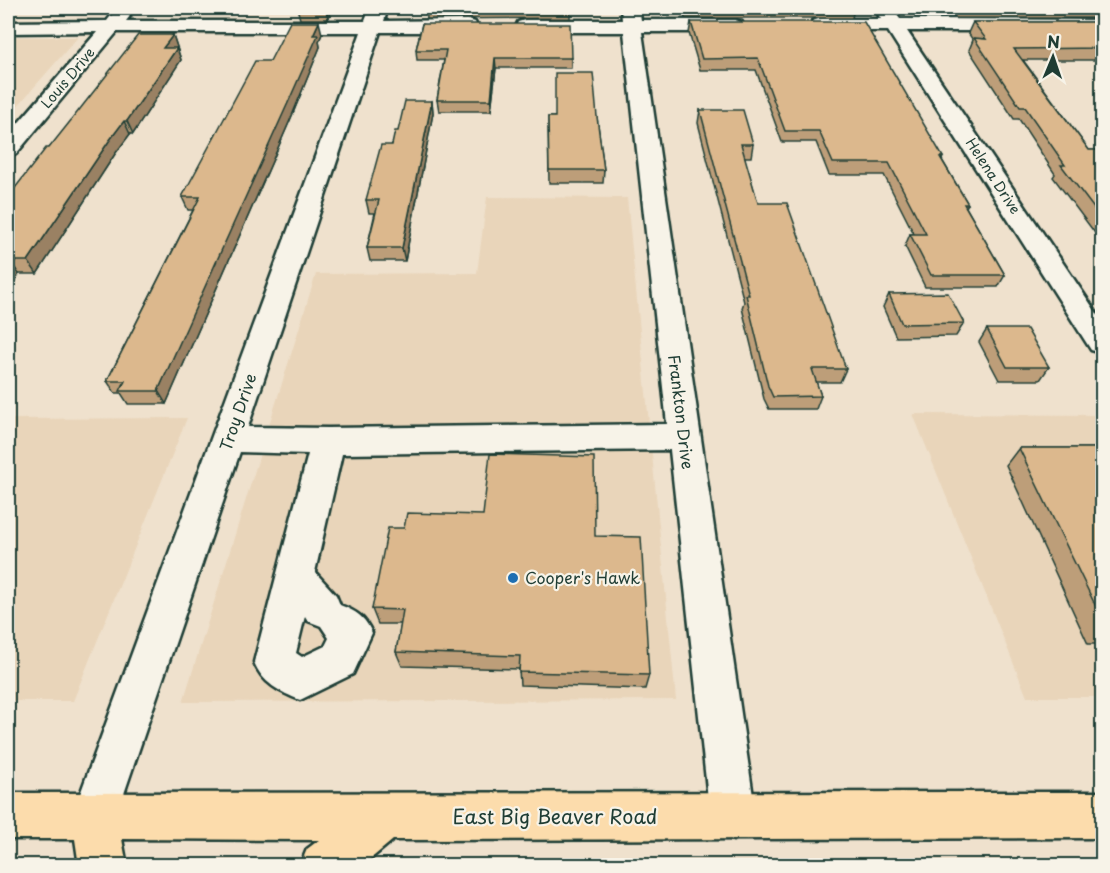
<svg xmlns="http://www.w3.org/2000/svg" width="1110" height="873" font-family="'Playpen Sans',sans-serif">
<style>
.built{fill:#e9d5ba}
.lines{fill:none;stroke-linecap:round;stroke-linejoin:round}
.minor-casing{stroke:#1f3d34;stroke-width:5}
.major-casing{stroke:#1f3d34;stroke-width:5}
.minor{fill:#f7f3e8;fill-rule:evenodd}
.major{fill:#fcdcac;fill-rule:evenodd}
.wall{fill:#bd9e79;stroke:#1f3d34;stroke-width:1.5}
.shaded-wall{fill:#9a8163;stroke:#1f3d34;stroke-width:1.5}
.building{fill:#dcb88d;stroke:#1f3d34;stroke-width:1.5}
.poi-dot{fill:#1f6fb2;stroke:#f7f3e8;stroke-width:2}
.labels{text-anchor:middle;stroke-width:4.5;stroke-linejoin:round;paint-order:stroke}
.far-street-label{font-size:14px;fill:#1f3d34;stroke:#f7f3e8}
.street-label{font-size:16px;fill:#1f3d34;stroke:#f7f3e8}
.poi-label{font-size:16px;fill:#1f3d34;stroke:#f7f3e8;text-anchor:start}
.near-street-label{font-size:20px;fill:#1f3d34;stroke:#f7f3e8}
</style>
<rect width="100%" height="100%" fill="#efe1cd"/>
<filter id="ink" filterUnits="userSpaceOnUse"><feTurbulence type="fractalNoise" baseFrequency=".0167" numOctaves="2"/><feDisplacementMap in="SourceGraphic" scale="12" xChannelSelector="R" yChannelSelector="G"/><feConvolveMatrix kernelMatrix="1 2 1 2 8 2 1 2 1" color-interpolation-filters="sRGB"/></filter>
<g filter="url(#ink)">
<path class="built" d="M8,37H78L8,117Z
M487,197L627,198L676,700L183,702L316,274L477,273Z
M913,414L1102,415V697H1027Z
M187,418L73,701H8V419Z"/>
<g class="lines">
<g class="minor-casing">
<path id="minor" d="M370,8H388L384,21L468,20L475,22L477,26L475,30L468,32H380L248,427L328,428L667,424L624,32H525L518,30L516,26L518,22L525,20H622L621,8H639L641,20H735L742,22L744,26L742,30L735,32H642L756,817L749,833L733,840L717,833L710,817L670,450L342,454L315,572L336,595L340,605C356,611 365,617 372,633L353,674L300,700C280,692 262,683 254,662L308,454L240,452L111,832L95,839L79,832L72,816L361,32H117L16,154L8,156V135L97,32L8,33V22L107,21C113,13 117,9 127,12L130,16L126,21H365ZM305,616L308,621L321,626L329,638L325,646L302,657L296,653Z
M878,8H892L900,19L1102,20V31H907L1102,321V353L1091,350L888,31H819L812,29L810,25L812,21L819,19H881L876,11Z"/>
</g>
<g class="major-casing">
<path id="major" d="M1102,792V838L393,840L362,866H300L307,849L319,840L122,839L127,866H79L75,839H8V793Z"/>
</g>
<use href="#minor" class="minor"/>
<use href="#major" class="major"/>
</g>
<path class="wall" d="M297,8H333L328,19H300Z
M426,8H592V9H570V18L427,19Z
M682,8H853L854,9L852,18H685Z
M948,8H1102V18H956Z
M691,22L943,157L942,160L968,204L966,207L1005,275L998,287H925L905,246L910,234H914L884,175H829L816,142H782L756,70H700L689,33Z
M973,22H1102V60H1023L1089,150H1102V248L1096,240L1098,237L1053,177L1055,174L1019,119H1014L969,50L973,40L968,33Z
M422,24L571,58V68H496L491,111H439L437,100L444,60H417L416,50Z
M322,34L319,41L320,47L291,118L166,404H128L121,393H115L107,381L193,210H188L182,197L270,61Z
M173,35L181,60L133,134H130L115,154L37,274H19L8,291V197L49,148Z
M432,101L433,113L405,261H370L367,248L375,213H369L366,200L398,131Z
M700,110L753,144L751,157H744L758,203L846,369L840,382H816L821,396L816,409H769L764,399L742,308L744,302L698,123Z
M548,117H597L604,170L603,183H549Z
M889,294L964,323L956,336L896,337L883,307Z
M987,329L1049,367L1040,380H999L979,342Z
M1019,448H1102V644H1088L1006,465Z
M595,536L649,675L645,689L520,685L519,669L402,666L396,652L401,624H378L372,609Z"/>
<path class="shaded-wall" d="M326,8H333L328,19Z
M319,22L322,34L319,41L320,47L291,118L166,404L158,391Z
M173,35L177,47L168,60L163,48Z
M177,48L181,60L133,134L127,121Z
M495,58L496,68L491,111V100Z
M432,101L433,113L405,261L402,248Z
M124,121L130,134L115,154L37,274L28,261L109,141Z
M10,261L19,274L8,291V265Z"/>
<path class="building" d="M426,8H570V9L426,10Z
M686,8H853L854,9H686Z
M290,22H319L313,35H318L287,105L158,391H120L125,381H107L200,197H182L255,61H270Z
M691,22H864L943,157H940L968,204H964L1005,275H931L910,234H926L889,163H833L819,131H785L758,58L702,59Z
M973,22H1102V48L1014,49L1089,150H1102V219L1061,165H1065L1025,107H1020L974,38L986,39Z
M422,24H570L571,58H495L491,100H437L446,50H416Z
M138,35H173L163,48H177L127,121H124L109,141L28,261H10L8,265V197L46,148H49L80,109Z
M555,73H593L597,117L604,170H549L548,117H555Z
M405,101H432L402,248H367L379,200H366L381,145H392L395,131H398Z
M700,110H743L753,144H741L758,203H787L846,369H812L821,396L773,397L768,386L746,295H749Z
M948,293L964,323L902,324L889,294Z
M987,329H1027L1049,367H1007Z
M1019,448H1102V619Z
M490,454L594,457L595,536L641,537L649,675L519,672L520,656L396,652L403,610L372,609L388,528H404L407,513L483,515Z"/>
</g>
<circle class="poi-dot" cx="513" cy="578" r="6"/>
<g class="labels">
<g class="far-street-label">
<text transform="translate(68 78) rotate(-50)" y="5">Louis Drive</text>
<text transform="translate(993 176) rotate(57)" y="5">Helena Drive</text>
</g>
<g class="street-label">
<text transform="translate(238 412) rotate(-71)" y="6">Troy Drive</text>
<text transform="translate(681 412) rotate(83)" y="6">Frankton Drive</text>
</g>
<g class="poi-label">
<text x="525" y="584">Cooper's Hawk</text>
</g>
<g class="near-street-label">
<text x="555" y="824">East Big Beaver Road</text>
</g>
</g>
<rect width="1110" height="873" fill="none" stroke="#f7f3e8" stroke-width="30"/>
<rect x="15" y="15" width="1080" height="843" fill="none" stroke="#1f3d34" stroke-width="2" filter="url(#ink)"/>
<g transform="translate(1053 57) rotate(2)" stroke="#f7f3e8" stroke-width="4.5" paint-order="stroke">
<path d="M0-4.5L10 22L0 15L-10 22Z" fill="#1f3d34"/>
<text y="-9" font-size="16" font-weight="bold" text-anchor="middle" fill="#1f3d34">N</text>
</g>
</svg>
